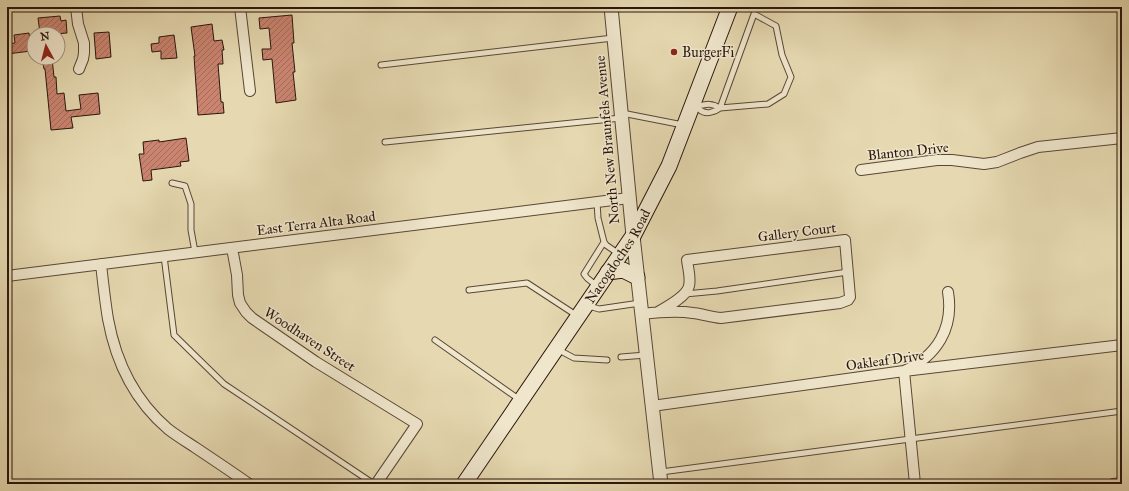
<svg xmlns="http://www.w3.org/2000/svg" width="1129" height="491" font-family="'IM FELL Great Primer',serif">
<style>
.building{fill:url(#building-hatch);stroke:#2a160d}
.lines{fill:none;stroke-linecap:round;stroke-linejoin:round}
.service-casing{stroke:#594736;stroke-width:7}
.minor-casing{stroke:#594736;stroke-width:12}
.tertiary-casing{stroke:#594736;stroke-width:15}
.secondary-casing{stroke:#2a160d;stroke-width:17}
.service{stroke:#efe6cc;stroke-width:5}
.minor{stroke:#efe6cc;stroke-width:10}
.tertiary{stroke:#efe6cc;stroke-width:13}
.secondary{stroke:#efe6cc;stroke-width:15}
.poi-dot{fill:#8f2418;stroke:#efe6cc;stroke-width:1.5}
.labels{text-anchor:middle;stroke-width:3;stroke-linejoin:round;paint-order:stroke}
.poi-label{font-size:14px;fill:#2a160d;stroke:#efe6cc;text-anchor:start}
.street-label{font-size:14px;fill:#2a160d;stroke:#efe6cc}
</style>
<defs>
<pattern id="building-hatch" width="6" height="6" patternUnits="userSpaceOnUse"><rect width="6" height="6" fill="#ca8470"/><path d="M-1 1l2-2M0 6l6-6M5 7l2-2" fill="none" stroke="#a46b5a"/></pattern>
</defs>
<rect width="100%" height="100%" fill="#e6d9b1"/>
<filter id="stains"><feTurbulence type="fractalNoise" baseFrequency=".005" numOctaves="4"/><feColorMatrix values="0 0 0 0 .2 0 0 0 0 .09 0 0 0 0 .02 0 0 0 .5 -.17"/></filter>
<radialGradient id="worn" r=".72"><stop offset=".6" stop-color="#630" stop-opacity="0"/><stop offset="1" stop-color="#630" stop-opacity=".3"/></radialGradient>
<path class="building" d="M292,15L294,43H292L295,72H293L296,100L276,103L272,59L263,60L262,49H271L269,28L260,29L259,18Z
M60,16L61,21L66,20L67,33L54,34H46V33H40L38,18Z
M212,24L214,41L222,40L224,50H222L223,64H218L221,102H223L224,113L198,115L194,56H195L191,27Z
M109,32L111,57L96,59L94,33Z
M29,33L31,51L7,54V44L15,43L14,35Z
M174,35L177,58L161,59V51L152,52L151,44L159,43V37Z
M42,58H52L54,77H56L57,94L64,93L66,111L81,109L79,95L98,93L100,114L71,117L73,128L51,130L45,69H44Z
M186,138L189,161L180,162L181,166L151,170L152,180L143,181L139,154H144L143,142L159,140V142Z"/>
<g class="lines">
<g class="service-casing">
<path id="service" d="M381,65L613,38
M696,104C698,106 699,108 700,110C706,115 715,112 720,108L768,104L784,94L791,77L782,55L776,26L754,14L720,108
M698,106C707,104 712,103 720,108
M622,113L683,125
M385,142L621,118
M172,183L185,186L191,204V230L195,252
M597,202L598,218L604,242L606,245L619,254
M164,256L174,335L224,384L374,484
M597,286L587,278L584,274L604,242
M469,290L527,283L576,315
M685,294L717,291L848,272
M589,306L599,309L640,303
M435,340L520,400
M557,349L574,358L607,360
M621,357L646,355
M661,472L1122,411"/>
</g>
<g class="minor-casing">
<path id="minor" d="M76,7L78,24L84,43V53L83,59L79,69
M240,7L250,91
M861,170L937,160H952L984,164L997,162L1020,153L1038,147L1122,138
M232,248L237,275L238,295L240,303L246,312L252,318L316,362L417,424L376,484
M101,264C103,282 105,301 108,319C116,363 134,400 168,429C177,436 187,442 196,448C214,460 232,472 249,484
M7,276L629,198
M642,314C658,312 676,310 693,313C702,314 711,317 721,318L840,303L848,300L850,297L845,240L687,260C688,268 691,278 689,286C687,296 667,307 658,312
M652,406L904,371L1122,345
M915,484L904,371C937,356 954,328 948,292
M1113,484L1122,483"/>
</g>
<g class="tertiary-casing">
<path id="tertiary" d="M611,7L633,236L661,484"/>
</g>
<g class="secondary-casing">
<g id="secondary">
<path d="M608,272L623,270L637,277"/>
<path id="s1" d="M464,484L633,236L669,166L730,7"/>
</g>
</g>
<use href="#service" class="service"/>
<use href="#minor" class="minor"/>
<use href="#tertiary" class="tertiary"/>
<use href="#secondary" class="secondary"/>
</g>
<circle class="poi-dot" cx="674" cy="52" r="4"/>
<g class="labels">
<g class="poi-label">
<text x="682" y="57">BurgerFi</text>
</g>
<g class="street-label">
<text transform="translate(607 140) rotate(-95)" y="5">North New Braunfels Avenue</text>
<text transform="translate(908 151) rotate(-6)" y="5">Blanton Drive</text>
<text transform="translate(316 223) rotate(-7)" y="5">East Terra Alta Road</text>
<text transform="translate(797 232) rotate(-7)" y="5">Gallery Court</text>
<text dy="5" stroke="none"><textPath href="#s1" startOffset="275">Nacogdoches Road</textPath></text>
<text transform="translate(310 339) rotate(33)" y="5">Woodhaven Street</text>
<text transform="translate(885 360) rotate(-8)" y="5">Oakleaf Drive</text>
</g>
</g>
<rect width="1129" height="491" fill="none" stroke="#e6d9b1" stroke-width="24"/>
<rect x="8" y="8" width="1113" height="475" fill="none" stroke="#2a160d" stroke-width="2"/>
<rect x="12" y="12" width="1105" height="467" fill="none" stroke="#2a160d"/>
<g transform="translate(46 46) rotate(353)"><circle r="19" fill="#efe6cc" stroke="#a09380"/>
<path d="M0-3L7 15L0 10L-7 15Z" fill="#8f2418"/>
<text y="-6" font-size="11" font-weight="bold" text-anchor="middle" fill="#2a160d">N</text>
</g>
<rect width="100%" height="100%" filter="url(#stains)"/>
<rect width="100%" height="100%" fill="url(#worn)"/>
</svg>
